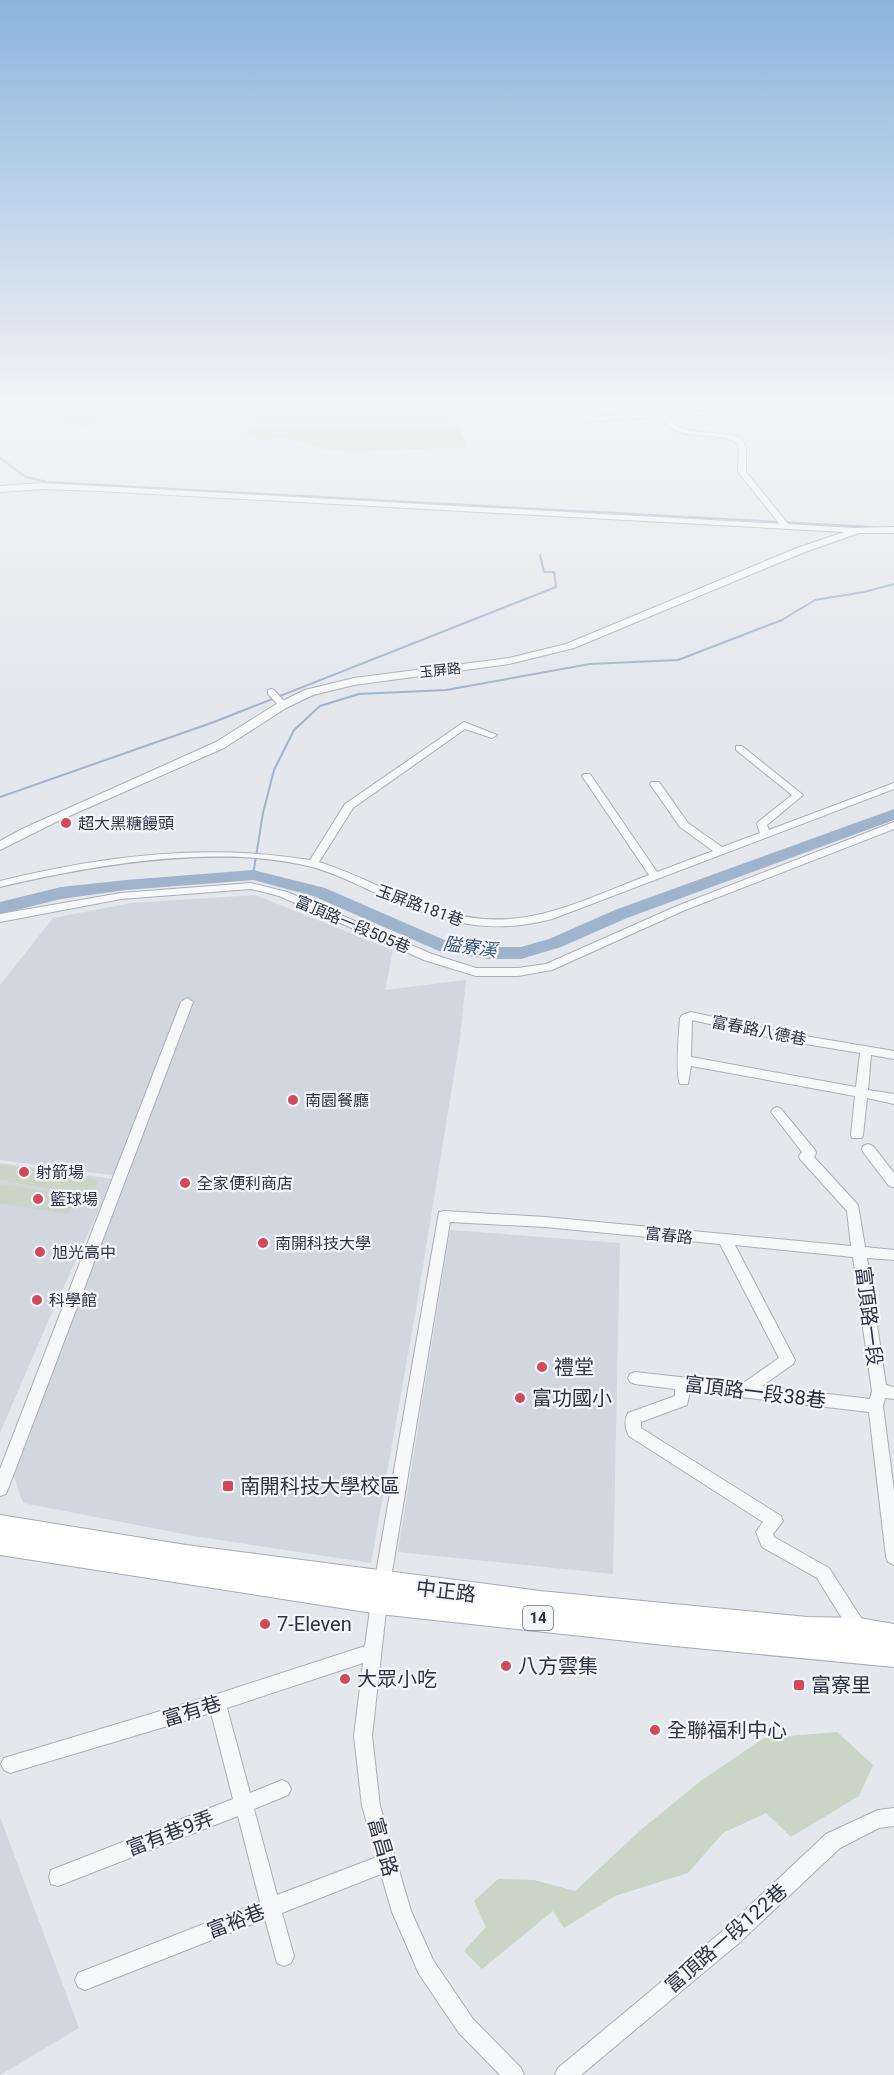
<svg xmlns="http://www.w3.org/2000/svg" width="894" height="2075" font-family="Roboto,'Noto Sans TC',sans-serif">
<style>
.built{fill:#d2d6de}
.green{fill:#c9d6c5}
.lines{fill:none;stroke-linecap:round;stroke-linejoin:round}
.stream{stroke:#9fb4cc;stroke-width:2}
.river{fill:#9fb4cc;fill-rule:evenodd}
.minor-casing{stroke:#a9aeb7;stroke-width:2}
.tertiary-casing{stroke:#a9aeb7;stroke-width:2}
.primary-casing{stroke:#a3abb8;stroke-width:2}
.minor{fill:#f7f8fa;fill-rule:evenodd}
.tertiary{fill:#f7f8fa;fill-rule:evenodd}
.primary{fill:#fff;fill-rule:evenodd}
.poi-dot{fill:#d1495b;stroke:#f4f6f9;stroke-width:2}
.labels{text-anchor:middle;stroke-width:4.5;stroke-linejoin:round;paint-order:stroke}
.far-street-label{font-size:14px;fill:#2b3445;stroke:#f4f6f9}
.shield{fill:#f4f6f9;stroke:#676e7b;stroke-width:1.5}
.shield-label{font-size:15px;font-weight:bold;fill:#2b3445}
.poi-label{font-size:16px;fill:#2b3445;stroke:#f4f6f9;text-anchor:start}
.street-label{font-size:16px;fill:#2b3445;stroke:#f4f6f9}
.water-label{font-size:18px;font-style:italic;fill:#34527a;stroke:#f4f6f9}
.near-street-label{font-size:20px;fill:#2b3445;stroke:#f4f6f9}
.near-poi-label{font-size:20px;fill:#2b3445;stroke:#f4f6f9;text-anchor:start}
</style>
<rect width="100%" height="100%" fill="#e4e7ec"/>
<path class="built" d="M255,895L393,950L385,990L466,980L460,1038L416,1309L371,1563L194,1536L23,1503L14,1477L26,1417L126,1177L0,1160V985L53,918L131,903Z
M0,1163L113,1179L46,1326L0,1433Z
M450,1230L620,1243L613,1574L398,1552Z
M0,1817L79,2028L0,2075Z"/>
<path class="green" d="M60,407H461L453,418L468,447L352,452L327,450L284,437L262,440L244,433L252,422L235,412H218L215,417H164L124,412L85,427L51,421L44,415Z
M0,1164L99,1181L92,1196L0,1180Z
M0,1184L77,1196L68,1214L0,1203Z
M837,1732L873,1765L859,1796L791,1837L766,1813L723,1833L688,1873L615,1896L564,1928L553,1911L482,1969L464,1951L486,1927L474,1901L498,1879L534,1880L575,1891L643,1828L702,1780L764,1738Z"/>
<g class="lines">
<path class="stream" d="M0,458L26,477L47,482L872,527
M0,797L214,722L556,587L554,572H544L540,555
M253,875L263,813L274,770L294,730L320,706L359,694L446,690L590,664L678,660L782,620L815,600L864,592L894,584"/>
<path class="river" d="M894,809V820L627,918L561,947L521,959H486L439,951L313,896L253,880L126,890L61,899L0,914V902L61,887L126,880L253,870L325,888L449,942L486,947H521L549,939L615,910Z"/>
<g class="minor-casing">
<path id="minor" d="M578,407H584L589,416L592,417L658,413L655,407H661L665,413L767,407L764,409L739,413L667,417C683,439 718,428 741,438L746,448V472L789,525L782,527L738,472L739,448L736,442C711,430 678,444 660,417L591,421L584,418Z
M271,689L274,690L285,702V706H279L268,694V690Z
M464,722L497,735L492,738L465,729L353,808L319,862C357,874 392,894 429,907C516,938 569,905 649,875L582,776L584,774H590L657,872L713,851L680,827L650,784L651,782H659L688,823L722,847L760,833L757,824L758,822L792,795L736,750V746H742L803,795L767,825L769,830L894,783V789L552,919C480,938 433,918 367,889C350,881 331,872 312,867C218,843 93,865 0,887V881C102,856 205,843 310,860L345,804Z
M894,822V829L685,910L552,970L518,976H476L424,960L279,896L251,889L121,899L0,922V914L121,893L251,883L287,892L432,954L476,968H518L546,964L677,906Z
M187,998L193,1002L8,1489L6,1494L0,1496V1469L181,1002Z
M691,1012L781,1032L894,1051V1059L871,1055L868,1090L894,1094V1104L867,1098L863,1135L862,1138H852L851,1135L855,1096L691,1066L688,1084H680C675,1071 679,1034 680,1018L682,1015ZM692,1020L781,1040L860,1053L856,1087L691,1057Z
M777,1107L781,1109L815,1150L816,1153L814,1157L858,1205L865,1247L894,1250V1260L867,1258L886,1385L894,1387V1399L885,1398L883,1406L894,1491V1565L888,1562L886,1557L869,1412L690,1391L687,1405L641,1422V1428L781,1516L783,1521L773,1534L774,1537L829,1568L865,1624L867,1630L865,1636L859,1638L853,1636L817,1578L762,1547L756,1532L763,1522L629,1436C625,1429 624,1420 628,1413L675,1396V1389L635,1384L630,1382L628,1378L630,1374L635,1372L742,1384L779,1358L720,1244L545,1227L450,1222L387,1602L372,1736L380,1806L411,1911L433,1960L473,2019L521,2068L524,2075H500L459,2033L419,1974L392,1912L381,1874L282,1913L294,1956L291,1963L284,1966L277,1963L265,1919L85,1990L78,1987L75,1980L78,1973L260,1902L238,1816L58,1886L51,1884L49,1877L51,1870L233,1799L211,1713L10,1773L4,1770L1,1764L4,1758L217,1694L365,1646L371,1602L439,1212L444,1211L545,1217L851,1246L847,1211L800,1159L799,1156L802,1152L771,1112L773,1109ZM735,1245L853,1257L872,1391L870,1399L762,1386L793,1364L795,1360ZM363,1663L354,1736L362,1806L377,1857L277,1895L254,1809L288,1795L291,1789L288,1783L282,1780L250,1793L227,1708Z
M868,1144L873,1146L894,1173V1187L889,1186L863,1152L862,1149L863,1146Z
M894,1808V1826L879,1828L840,1848L739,1943L581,2075H555L558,2068L725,1929L826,1834L878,1810Z"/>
</g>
<g class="tertiary-casing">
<path id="tertiary" d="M43,483L855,528L894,527V533H859L805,552L574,648L509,664L354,685L313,695L286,708L224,748L58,821L0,850V841L22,829L216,742L278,703L305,690L354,678L509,658L566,644L797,548L844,532L98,491L43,489L0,492V486Z"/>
</g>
<g class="primary-casing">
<path id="primary" d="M0,1515L186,1545L540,1591L807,1617L859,1618L894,1624V1667L664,1645L379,1614L0,1555Z"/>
</g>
<use href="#minor" class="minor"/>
<use href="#tertiary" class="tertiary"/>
<use href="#primary" class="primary"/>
</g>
<linearGradient id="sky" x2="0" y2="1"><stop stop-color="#8bb4dd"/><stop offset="0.58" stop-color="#f3f4f6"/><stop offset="1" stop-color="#f3f4f6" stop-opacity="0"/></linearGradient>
<rect width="894" height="697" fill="url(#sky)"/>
<g class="poi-dot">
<circle cx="66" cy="823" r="6"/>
<circle cx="293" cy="1100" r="6"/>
<circle cx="24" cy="1172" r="6"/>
<circle cx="185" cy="1183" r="6"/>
<circle cx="38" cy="1199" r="6"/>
<circle cx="263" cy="1243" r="6"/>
<circle cx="40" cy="1252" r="6"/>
<circle cx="37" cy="1300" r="6"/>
<circle cx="542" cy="1367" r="6"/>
<circle cx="520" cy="1398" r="6"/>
<rect x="222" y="1480" width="12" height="12" rx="3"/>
<circle cx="265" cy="1624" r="6"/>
<circle cx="506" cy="1666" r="6"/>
<circle cx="345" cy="1679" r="6"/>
<rect x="793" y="1679" width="12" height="12" rx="3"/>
<circle cx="655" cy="1730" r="6"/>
</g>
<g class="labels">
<g class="far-street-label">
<text transform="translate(440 670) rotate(-6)" y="5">玉屏路</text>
</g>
<rect class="shield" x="523" y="1606" width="30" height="24" rx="4.5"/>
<g class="shield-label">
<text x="538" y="1623">14</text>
</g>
<g class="poi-label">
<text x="78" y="829">超大黑糖饅頭</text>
<text x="305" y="1106">南園餐廳</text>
<text x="36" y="1178">射箭場</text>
<text x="197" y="1189">全家便利商店</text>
<text x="50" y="1205">籃球場</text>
<text x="275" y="1249">南開科技大學</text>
<text x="52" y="1258">旭光高中</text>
<text x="49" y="1306">科學館</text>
</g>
<g class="street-label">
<text transform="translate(420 905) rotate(20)" y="6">玉屏路181巷</text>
<text transform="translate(353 924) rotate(23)" y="6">富頂路一段505巷</text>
<text transform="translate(759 1030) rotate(11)" y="6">富春路八德巷</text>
<text transform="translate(669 1235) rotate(6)" y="6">富春路</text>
</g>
<g class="water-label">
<text transform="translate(470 947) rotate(8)" y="6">隘寮溪</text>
</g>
<g class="near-street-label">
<text transform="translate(869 1316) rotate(83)" y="7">富頂路一段</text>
<text transform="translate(755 1392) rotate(7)" y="7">富頂路一段38巷</text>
<text transform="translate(446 1591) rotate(7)" y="7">中正路</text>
<text transform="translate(192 1711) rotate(-17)" y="7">富有巷</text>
<text transform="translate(170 1833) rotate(-21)" y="7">富有巷9弄</text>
<text transform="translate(383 1847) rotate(74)" y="7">富昌路</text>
<text transform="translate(236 1921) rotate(-21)" y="7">富裕巷</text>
<text transform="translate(726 1938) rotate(-41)" y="7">富頂路一段122巷</text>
</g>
<g class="near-poi-label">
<text x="554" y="1374">禮堂</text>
<text x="532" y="1405">富功國小</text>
<text x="240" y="1493">南開科技大學校區</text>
<text x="277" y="1631">7-Eleven</text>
<text x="518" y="1673">八方雲集</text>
<text x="357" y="1686">大眾小吃</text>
<text x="811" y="1692">富寮里</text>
<text x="667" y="1737">全聯福利中心</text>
</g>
</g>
</svg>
